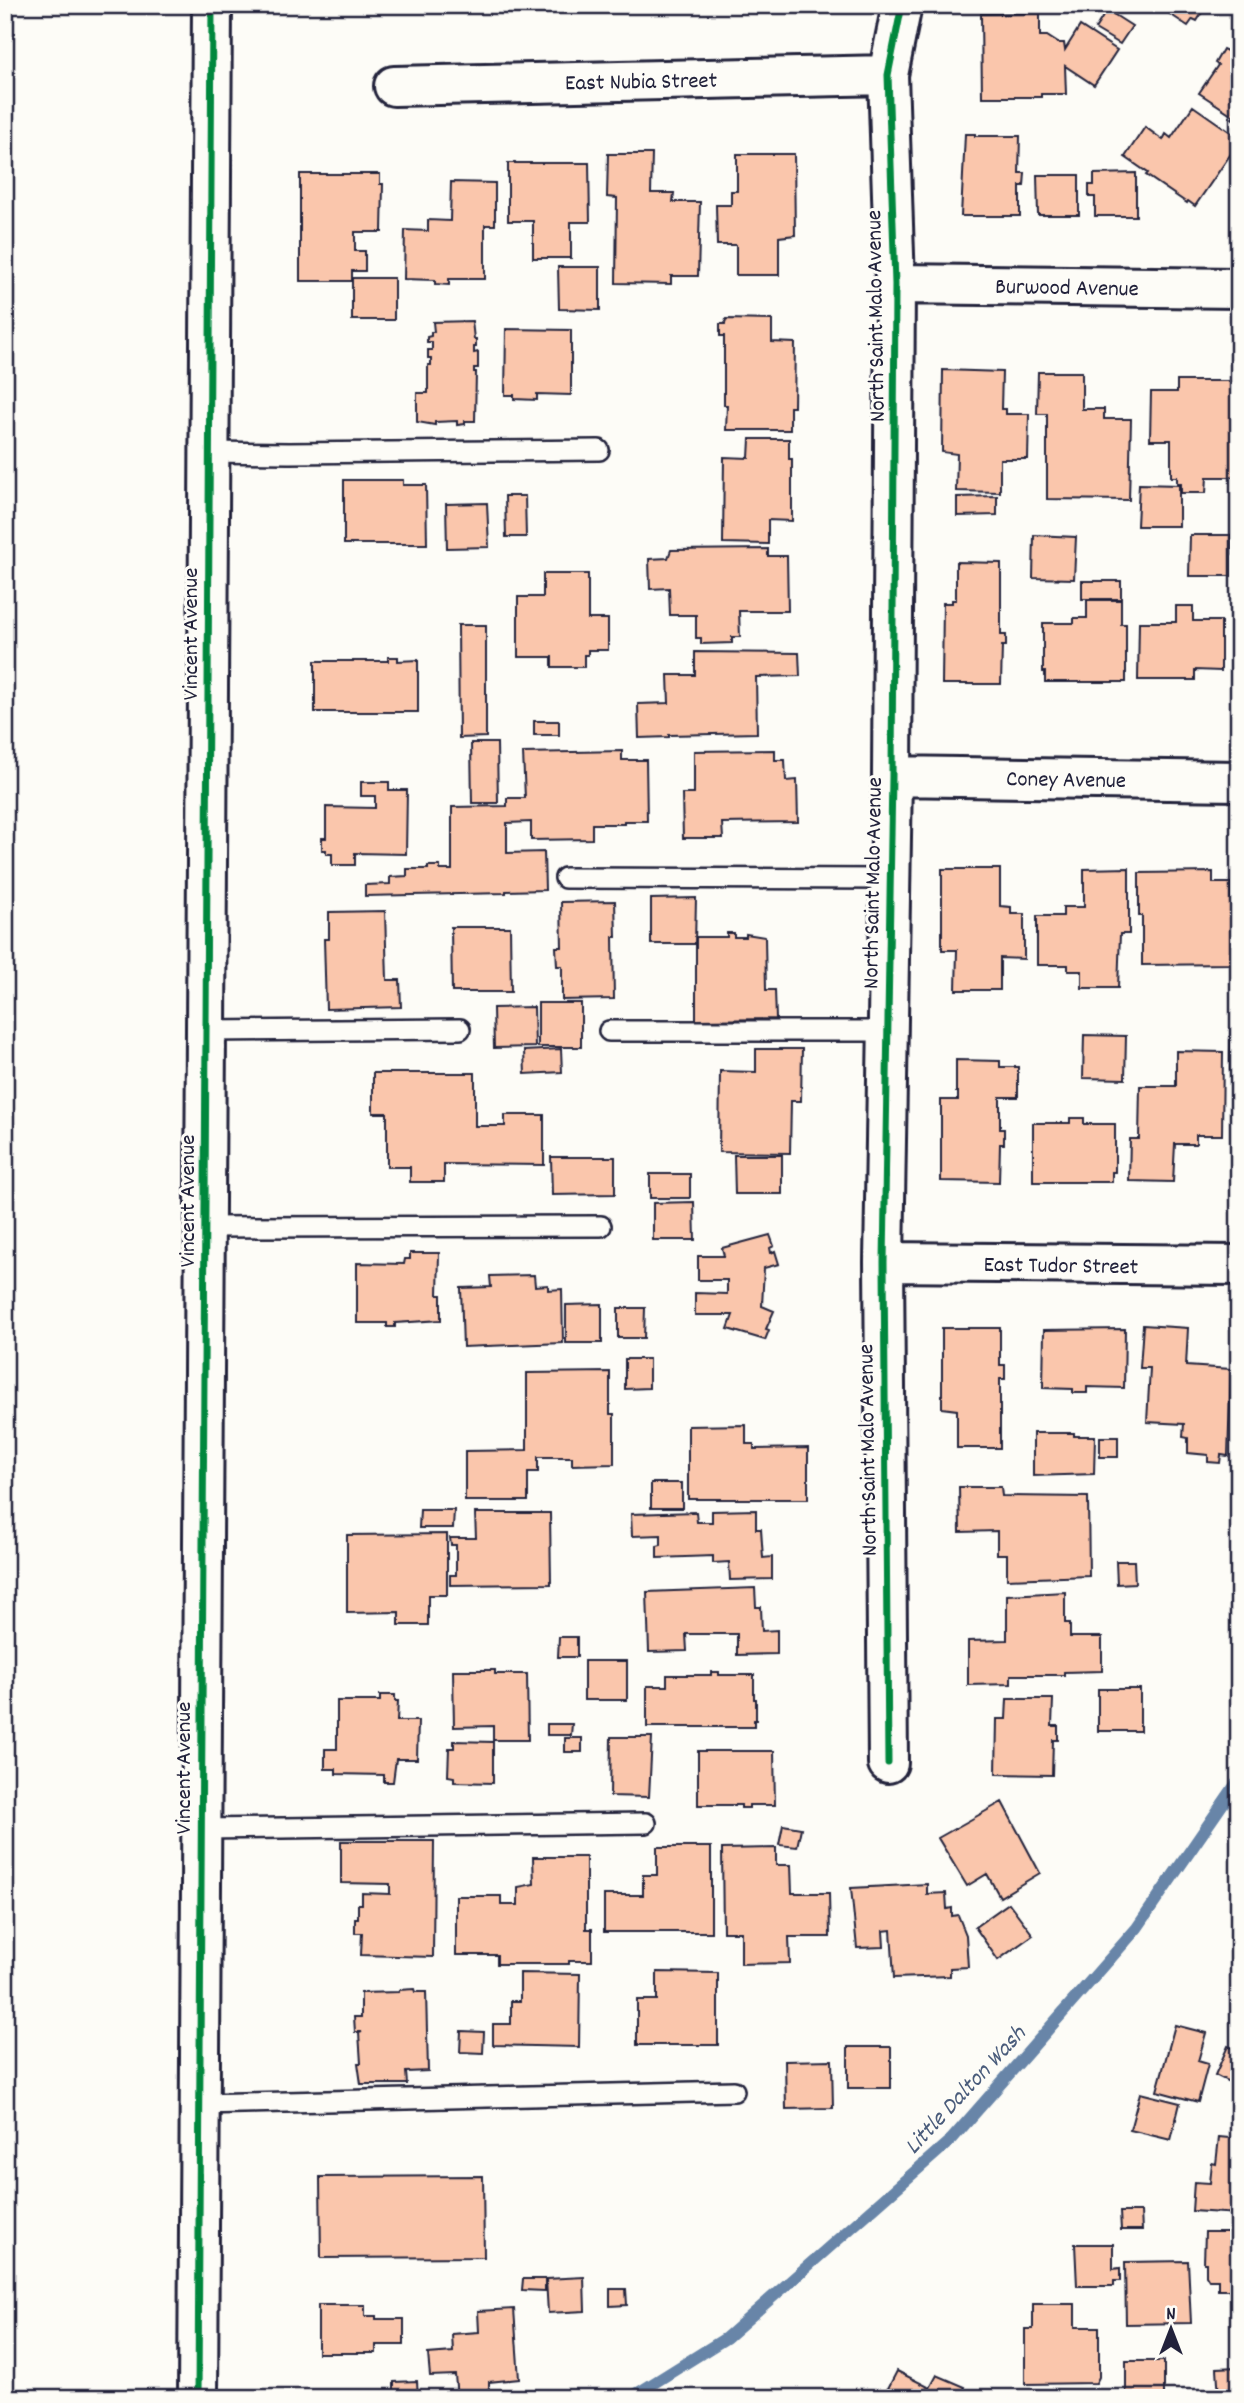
<svg xmlns="http://www.w3.org/2000/svg" width="1244" height="2403" font-family="Dekko,sans-serif">
<style>
.lines{fill:none;stroke-linecap:round;stroke-linejoin:round}
.stream{stroke:#6785a8;stroke-width:12}
.building{fill:#fac6ac;stroke:#22223b;stroke-width:2}
.lane-casing{stroke:#22223b;stroke-width:24}
.street-casing{stroke:#22223b;stroke-width:44}
.secondary-casing{stroke:#22223b;stroke-width:44}
.lane{stroke:#fdfcf7;stroke-width:19}
.street{stroke:#fdfcf7;stroke-width:38}
.secondary{stroke:#fdfcf7;stroke-width:38}
.cycleway-casing{stroke:#fdfcf7;stroke-width:11}
.cycleway{stroke:#00873e;stroke-width:7}
.labels{text-anchor:middle;stroke-width:6;stroke-linejoin:round;paint-order:stroke}
.street-label{font-size:23px;fill:#22223b;stroke:#fdfcf7}
.water-label{font-size:24px;font-style:italic;fill:#4a5c7b;stroke:#fdfcf7}
</style>
<rect width="100%" height="100%" fill="#fdfcf7"/>
<filter id="ink" filterUnits="userSpaceOnUse"><feTurbulence type="fractalNoise" baseFrequency=".0143" numOctaves="2"/><feDisplacementMap in="SourceGraphic" scale="14" xChannelSelector="R" yChannelSelector="G"/><feConvolveMatrix kernelMatrix="1 2 1 2 8 2 1 2 1" color-interpolation-filters="sRGB"/></filter>
<g filter="url(#ink)">
<g class="lines">
<path class="stream" d="M630,2398L726,2338L952,2139L1137,1928L1239,1780"/>
</g>
<path class="building" d="M1066,5H1084L1078,14Z
M1156,5H1207L1197,21L1193,19L1188,26Z
M1107,10L1132,26L1120,44L1095,29Z
M1040,13V36H1047L1058,43H1064L1065,50L1080,26L1117,50L1094,85L1065,66L1066,94H1041V97H982L981,14Z
M1239,34V123L1232,118L1234,116L1199,93L1218,65L1215,63L1223,49L1227,51Z
M1193,106L1239,138V142L1195,206L1188,201L1187,203L1146,175L1148,173L1125,157L1145,127L1163,140L1166,134L1171,138Z
M965,134H975V136H1020L1019,173H1025L1024,186H1020V216H961Z
M608,154H652L651,193H674L673,202H700L698,276H671V284L616,283L617,198L607,197Z
M737,154H794L795,235L779,237V275H736V245H717L716,205H731V191H737Z
M508,163H589L590,222H571V258H533V221H508Z
M1136,173V216H1095V197H1089V185H1094V174Z
M300,174H380V184H383L382,232H355V251H365V271H352V281H300Z
M1037,175H1079V215H1038Z
M451,182L495,183V225H485V279H449V285L435,284V280L404,279L405,230L428,231V220L450,221Z
M558,267H600V310L559,309Z
M352,278H394V320H352Z
M726,319L772,320V342L795,343L794,407H790V430H726L727,405H724V336H720V324H725Z
M472,321L474,339H476V347H474V353L478,352V368H474V372H476L475,421H465V424L457,425V421L435,422V425L417,422V393H428V365H431V358H428V350H432V342H427V337L431,336V332H434L433,322Z
M506,329L571,330V395L537,394V400L514,399V395H505Z
M943,370L1002,372L1001,409H1006V414H1029L1028,459H1000V492L956,491L957,454L942,452Z
M1038,372H1082V409H1104V419H1131L1129,500L1047,499V414H1037Z
M1177,381H1234V477H1207L1206,493H1181V483H1177V477H1171V440H1150L1151,392H1177Z
M750,439H789V459H792V521L768,520V544L723,543L724,457L749,458Z
M344,480H403V485H426L427,544H344Z
M1139,484L1179,485V526H1137Z
M505,496H525L526,537H506Z
M997,496V515L957,516V497Z
M487,503L489,547L447,548L446,504Z
M1234,531H1239V555H1234Z
M1034,535L1076,537L1074,579L1033,578Z
M1190,535H1231V576H1189Z
M768,549V556H787L788,611H739L740,637H732V643L701,644V638H696V615H670L669,588L650,589L649,559L668,558L671,550Z
M956,562L1001,563V635H1006V646H1002L1001,684H942L943,603H952V600H956Z
M543,574H588V619H608V650H588V655H584V667H552V657H518V597H543Z
M1082,581H1121V599H1082Z
M1087,600H1121V624H1126V682H1045V672H1043V623H1074V618H1087Z
M1176,606H1193V621H1221V671L1195,670V680H1138L1139,622H1176Z
M458,625H486V737L459,738Z
M695,652L799,653L800,676L756,677L757,733L669,735V737L639,738L638,704L669,703L668,675H695Z
M388,657H398V661L418,660V712H315V661H388Z
M534,721H559V735H534Z
M471,743H497L498,803H472Z
M775,750V760H785L786,781L797,780L798,822L722,823L723,838H683L682,794H694V751Z
M622,751V760H646L647,821H624V824H592V839L531,840V822L507,823V853L544,852L545,890L506,891V893L365,896V885L390,884V877L407,876V869H428V866H440V870H452V807L507,806V798H525L523,753Z
M361,782H389V790H407L406,854L355,853V865H332V854H326V850H322V838H326V807L375,808V796H361Z
M1129,868V934H1120L1118,988H1082V971H1068V965H1037V916H1063V907H1084V869Z
M942,869H1000V906L1011,907V914H1024V959L1000,958V990H956L957,950H942Z
M1213,872V883H1231V898H1234V907H1231L1232,964L1142,965V916H1139V873Z
M696,898L695,944H651V899Z
M615,901L616,937H613L614,999L562,1000V966H557L556,947H562L561,902Z
M385,911L387,980H400L401,1007L326,1009L324,939H329V912Z
M451,927H510L511,992H452Z
M727,933H734V937H746V934L765,937L766,990H775L776,1019L696,1020V937H727Z
M538,1003H581V1047H538Z
M534,1007L535,1047L494,1048L493,1008Z
M1231,1028H1239V1070H1230Z
M1084,1035L1126,1036L1125,1079L1083,1078Z
M561,1049L562,1072L525,1074L524,1051Z
M756,1049H802L801,1101H791L790,1153L719,1152L720,1071L756,1072Z
M1176,1051L1223,1052L1222,1135H1196V1144H1175L1173,1182L1129,1181L1130,1139H1139L1140,1086H1176Z
M956,1060L1000,1061V1067H1018V1097H1000V1129H1004V1144H1000L999,1182L941,1181V1100H958V1092H956Z
M373,1073H475V1126H505V1115H544V1165L444,1164V1182H410V1167H387V1113H373Z
M1070,1118H1084V1124H1115V1172H1112V1182H1033V1123H1070Z
M734,1155H782V1194H735Z
M551,1157H615V1194L552,1195Z
M650,1174H690V1198H650Z
M694,1202L695,1240H653V1203Z
M770,1235L774,1246L770,1248L771,1253L775,1251L779,1264L764,1268L762,1306L774,1311L766,1329L769,1330L765,1340L728,1329L733,1315H695V1293L727,1294V1280H698V1256H724L722,1248Z
M410,1253H439L438,1295H441V1320L395,1323V1327H387V1323H357V1263L404,1264L405,1259H410Z
M534,1275L535,1286L548,1285V1290L562,1289L563,1343L463,1347L461,1288L491,1287L490,1276Z
M602,1304V1343H566V1305Z
M618,1308H645L644,1338H618Z
M1143,1325L1188,1328L1186,1366L1231,1369L1228,1456L1221,1455L1220,1463L1208,1462V1455L1188,1453V1438L1183,1437L1184,1424L1147,1422L1150,1368H1140Z
M942,1328H1000V1365H1005V1379H1000V1448H957V1410L942,1408Z
M1125,1329L1124,1388L1087,1387V1393H1073V1389L1043,1388L1044,1330Z
M625,1359H649V1388L625,1389Z
M610,1372V1414H614V1464L572,1465V1457H538V1472H528V1501H465V1451L527,1450V1373Z
M746,1425V1444H754V1449L808,1448V1499H688V1426Z
M1033,1433H1074V1436H1095L1094,1474L1033,1476Z
M1100,1437H1118V1457H1100Z
M651,1483H682V1508H651Z
M959,1487H1001L1002,1496L1088,1497L1089,1576L1007,1579V1554H997V1531L960,1532Z
M420,1510H454L453,1528H419Z
M756,1510V1529H761L763,1558L772,1557V1579L730,1580L729,1562L713,1563V1556L657,1558V1546L661,1545V1535L632,1536L631,1514L696,1512L697,1522H712V1511Z
M475,1513H550L551,1584L450,1585V1575H456V1545H451L450,1538H476Z
M447,1534V1595H428V1625H399V1612L347,1613V1535Z
M1116,1561H1134L1135,1583L1117,1584Z
M755,1588L756,1607H761L762,1631L777,1630V1654L737,1655V1634H686L687,1651L649,1652L647,1592Z
M1065,1592V1623H1070V1637H1102V1671L1064,1672V1675H1011V1684L968,1685V1641L1007,1640V1595Z
M559,1637H577V1657H558Z
M584,1661H627V1700H584Z
M453,1670H495V1674H527L528,1740H493V1726L454,1727Z
M711,1672H719V1675H754V1699H756V1720H754V1727H647V1686H667V1675H711Z
M1098,1689H1140V1731H1098Z
M380,1695H395V1701H398L397,1721H418L417,1759H396L393,1782H384V1775L336,1774V1769H325V1749H337V1701H380Z
M1007,1699H1053L1052,1726H1058V1740H1053L1052,1775L996,1774L997,1719H1006Z
M547,1724H572L571,1735H547Z
M611,1737H652L649,1797L610,1796Z
M565,1738H582V1752H565Z
M454,1741L493,1742V1783L454,1782V1777L448,1776L449,1748H454Z
M698,1751H774L775,1805H749V1808H741V1805H698Z
M1002,1802L1040,1873L1000,1897L987,1874L967,1886L938,1838Z
M783,1825L801,1828L797,1847L779,1845Z
M341,1841H434L433,1957L361,1955L362,1933H355V1918H358V1904H362V1893L390,1894V1884L341,1883Z
M657,1847H711V1932H604V1895H643V1875H657Z
M776,1848V1865H791L792,1893H829L830,1937H789L790,1963L741,1964V1932H723L722,1849Z
M533,1857H586V1929H592V1961H569V1964H497V1955H456V1896H501V1905H518V1887L534,1884Z
M927,1884V1894L946,1893L947,1909L952,1908V1916L958,1915L966,1935L968,1967L950,1968V1976L894,1978L891,1930L883,1931L884,1947L857,1948L851,1888Z
M1009,1903L1033,1935L998,1960L975,1927Z
M657,1972L718,1973V2045H637V2000H657Z
M520,1973L580,1974L579,2047L493,2045V2024H511V2001H520Z
M414,1989L415,1992H426L428,2071L406,2072L407,2084H361L358,2063H361L359,2033L362,2032H355L354,2017H361V1993L399,1992V1990Z
M1175,2025L1206,2033L1198,2061L1208,2064L1198,2102L1157,2091Z
M461,2031L484,2032L483,2053L460,2052Z
M1228,2046L1239,2051V2087L1215,2075Z
M848,2047H891V2088H848Z
M832,2060L833,2108L786,2109L785,2061Z
M1140,2093L1180,2103L1171,2140L1130,2130Z
M1219,2137L1239,2139V2214L1192,2211L1194,2182L1210,2183L1212,2163L1216,2164Z
M483,2176L484,2257L321,2258L320,2177Z
M1120,2212H1141L1142,2230H1121Z
M1205,2232H1239V2306L1238,2290H1218V2280H1209L1206,2275V2263H1204Z
M1075,2244H1113V2269L1120,2268V2281H1114V2286H1077Z
M1188,2261L1191,2323L1126,2324L1125,2262Z
M584,2277L585,2311L548,2313L546,2279Z
M523,2279H545V2291L522,2290Z
M610,2289H626L627,2305L610,2306Z
M1033,2304H1075V2327H1099V2377L1096,2383L1025,2384V2329H1033Z
M318,2305H365V2316H376V2319H404V2345H376V2353H318Z
M514,2309L519,2379L489,2382V2396L457,2398L455,2375L430,2376L428,2354L453,2352L452,2334L479,2332L478,2311Z
M1237,2333H1239V2398H1219L1217,2368L1238,2367Z
M1126,2361H1164V2398H1126Z
M897,2371L930,2388L937,2375L965,2387L964,2389L981,2398H883Z
M417,2381L418,2398H394V2382Z"/>
<g class="lines">
<g class="lane-casing">
<path id="lane" d="M209,452L289,453L599,450
M565,878L891,879
M206,1031L460,1029
M609,1031H888
M205,1227L601,1226
M201,1829L646,1823
M200,2104L734,2091"/>
</g>
<g class="street-casing">
<path id="street" d="M394,86L888,75
M895,284L1239,288
M892,776L1239,781
M884,1262L1239,1265
M888,1763L884,1262L892,776L895,284L888,75L902,5"/>
</g>
<g class="secondary-casing">
<path id="secondary" d="M198,2398L212,5"/>
</g>
<use href="#lane" class="lane"/>
<use href="#street" class="street"/>
<use href="#secondary" class="secondary"/>
<g class="cycleway-casing">
<path id="cycleway" d="M888,1763L884,1262L892,776L895,284L888,75L902,5
M198,2398L212,5"/>
</g>
<use href="#cycleway" class="cycleway"/>
</g>
</g>
<g class="labels">
<g class="street-label">
<text transform="translate(641 80) rotate(-1)" y="8">East Nubia Street</text>
<text transform="translate(1067 286) rotate(1)" y="8">Burwood Avenue</text>
<text transform="translate(874 316) rotate(-91)" y="8">North Saint Malo Avenue</text>
<text transform="translate(189 634) rotate(-90)" y="8">Vincent Avenue</text>
<text transform="translate(1066 778) rotate(1)" y="8">Coney Avenue</text>
<text transform="translate(871 883) rotate(-89)" y="8">North Saint Malo Avenue</text>
<text transform="translate(186 1201) rotate(-90)" y="8">Vincent Avenue</text>
<text transform="translate(1061 1264) rotate(1)" y="8">East Tudor Street</text>
<text transform="translate(866 1450) rotate(-91)" y="8">North Saint Malo Avenue</text>
<text transform="translate(182 1768) rotate(-90)" y="8">Vincent Avenue</text>
</g>
<g class="water-label">
<text transform="translate(964 2089) rotate(-47)" y="8">Little Dalton Wash</text>
</g>
</g>
<rect width="1244" height="2403" fill="none" stroke="#fdfcf7" stroke-width="28"/>
<rect x="14" y="14" width="1216" height="2375" fill="none" stroke="#22223b" stroke-width="2.5" filter="url(#ink)"/>
<g transform="translate(1171 2329)" stroke="#fdfcf7" stroke-width="5" paint-order="stroke">
<path d="M0-5L12 26L0 18L-12 26Z" fill="#22223b"/>
<text y="-10" font-size="19" font-weight="bold" text-anchor="middle" fill="#22223b">N</text>
</g>
</svg>
